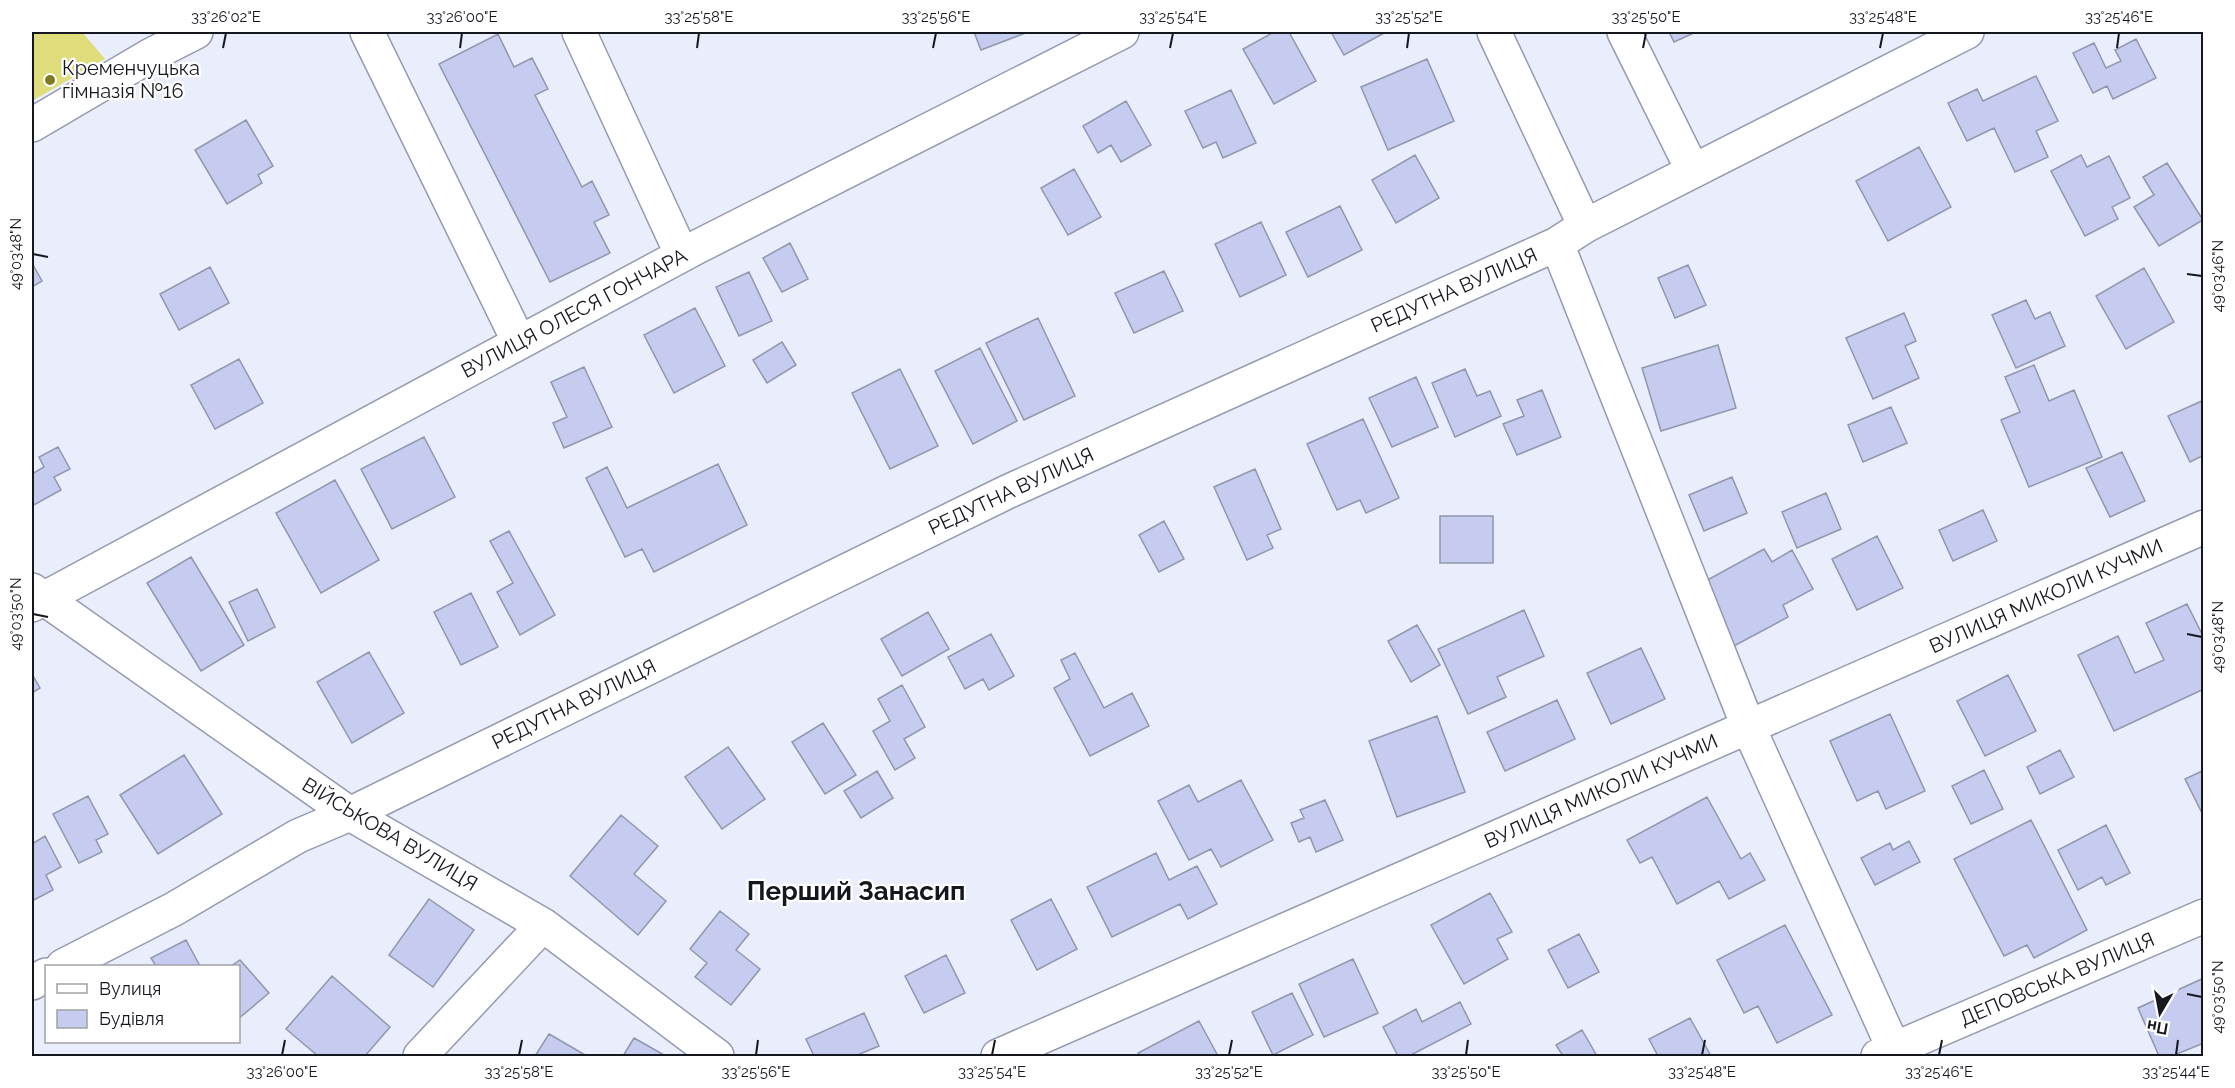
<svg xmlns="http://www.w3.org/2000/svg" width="2235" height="1088" font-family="Raleway,sans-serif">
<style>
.green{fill:#dfdd7b}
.building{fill:#c5ccef;stroke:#9196ac;stroke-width:1.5}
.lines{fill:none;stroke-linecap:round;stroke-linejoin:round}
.minor-casing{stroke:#959ab0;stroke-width:36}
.minor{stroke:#fff;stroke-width:33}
.ticks{fill:none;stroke:#15171f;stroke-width:2}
.poi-dot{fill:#7d7a21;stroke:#fff;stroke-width:2}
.labels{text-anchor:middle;stroke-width:4.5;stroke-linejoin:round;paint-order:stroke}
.poi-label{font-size:20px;fill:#15171f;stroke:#fff;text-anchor:start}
.street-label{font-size:20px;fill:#15171f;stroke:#fff}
.district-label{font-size:26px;font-weight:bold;fill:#15171f;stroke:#fff}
.neatline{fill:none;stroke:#15171f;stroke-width:2}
.ticks-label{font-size:15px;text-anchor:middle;fill:#15171f}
</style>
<rect width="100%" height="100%" fill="#eaedfc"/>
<path class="green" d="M32,32H82L105,59L32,101Z"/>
<path class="building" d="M974,32H1028L981,50Z
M1274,32H1289L1316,81L1274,104L1243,49Z
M1331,32H1386L1344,55Z
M1669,32H1696L1674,42Z
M498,34L514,67L532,58L548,89L535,95L582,187L592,181L609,215L594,222L610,253L550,282L439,64Z
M2136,39L2156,78L2113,99L2107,86L2093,93L2073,53L2094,43L2106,68L2121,61L2115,50Z
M1427,59L1454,121L1388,150L1361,87Z
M2036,76L2058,121L2036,131L2048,157L2015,172L1994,128L1967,141L1948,103L1977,89L1983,101Z
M1231,90L1256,143L1223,158L1216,142L1203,148L1185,111Z
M1126,101L1151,145L1121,162L1111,145L1098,153L1083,126Z
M246,120L273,166L258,175L262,183L227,204L195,150Z
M1919,147L1951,207L1888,241L1856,181Z
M1415,155L1439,198L1396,223L1372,180Z
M2081,155L2087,167L2109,156L2130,198L2112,207L2118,219L2085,236L2051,171Z
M2167,163L2203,220L2159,246L2134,207L2154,195L2143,177Z
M1074,169L1101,217L1068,235L1041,188Z
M1340,206L1362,250L1308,277L1286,232Z
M1261,222L1286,275L1240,297L1215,244Z
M790,243L808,279L782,292L763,258Z
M32,263L42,281L32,287Z
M1688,265L1706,305L1675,318L1658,278Z
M210,267L229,303L179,330L160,294Z
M2144,268L2174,322L2126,349L2096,296Z
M1164,271L1183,311L1134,333L1115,293Z
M749,272L772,321L739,336L716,287Z
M2026,300L2035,319L2050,312L2065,346L2016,368L1992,315Z
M695,308L725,366L674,393L644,335Z
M1904,313L1916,341L1905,346L1919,378L1873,399L1846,338Z
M1038,318L1075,396L1024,420L986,343Z
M782,342L796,365L767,383L753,360Z
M1718,345L1736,408L1661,431L1642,368Z
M980,348L1017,421L973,444L935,371Z
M239,359L263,403L215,429L191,385Z
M2034,365L2049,401L2074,390L2102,457L2029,487L2001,420L2020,412L2005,377Z
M584,367L612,427L564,448L553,423L567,417L551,382Z
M900,369L938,446L890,469L852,393Z
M1465,369L1477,396L1490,391L1501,416L1455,437L1432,383Z
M1416,377L1438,427L1392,447L1369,398Z
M1542,390L1561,437L1517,455L1503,424L1524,416L1517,400Z
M2204,400V455L2190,462L2168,416Z
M1891,407L1907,443L1863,462L1848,425Z
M1363,419L1399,498L1366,513L1360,500L1337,510L1307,444Z
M424,437L455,497L392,529L361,469Z
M58,447L70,469L54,477L61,490L32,506V474L44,467L39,457Z
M2122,452L2145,501L2110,517L2086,468Z
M718,464L747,525L654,572L642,549L625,557L586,478L607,467L627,508Z
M1255,469L1281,529L1267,535L1273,548L1247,560L1214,487Z
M1732,477L1747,513L1704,531L1689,495Z
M335,480L379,560L321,593L276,513Z
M1826,493L1841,529L1797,548L1782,512Z
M1983,510L1997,541L1953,561L1939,530Z
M1440,516H1493V563H1440Z
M1164,521L1184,559L1159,572L1139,535Z
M509,531L555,615L520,635L497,592L513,583L490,541Z
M1877,536L1903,588L1857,610L1832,559Z
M1764,549L1772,562L1792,550L1813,589L1783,605L1788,617L1734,646L1700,584Z
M191,557L244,645L201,671L147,583Z
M257,589L275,627L248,641L229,602Z
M471,593L498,647L461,665L434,612Z
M2187,604L2204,638V689L2114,731L2078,655L2118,636L2135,673L2164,660L2146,623Z
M1524,610L1544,656L1497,677L1506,697L1468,714L1438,649Z
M928,612L949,649L902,676L881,639Z
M1417,625L1440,665L1411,682L1388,641Z
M991,634L1014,676L989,690L983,679L965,689L948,657Z
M1641,648L1665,699L1611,724L1587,673Z
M369,652L404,713L352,743L317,682Z
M1075,653L1104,708L1132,693L1149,726L1090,756L1054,688L1070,679L1061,660Z
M32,674L40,688L32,693Z
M2008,675L2036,731L1985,756L1957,701Z
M902,685L925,727L904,739L915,758L895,770L873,731L890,721L878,699Z
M1557,700L1575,739L1505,771L1487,732Z
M1890,714L1925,791L1886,809L1878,791L1857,801L1830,741Z
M1437,716L1465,792L1397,817L1369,741Z
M823,723L856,775L825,794L792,742Z
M728,747L765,799L722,829L685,777Z
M2060,750L2074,777L2040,794L2027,767Z
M184,755L222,814L158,854L120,795Z
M1984,770L2003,809L1971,824L1952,786Z
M2204,770V817L2185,779Z
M877,771L893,798L861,818L844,791Z
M1241,780L1273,840L1221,867L1211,849L1189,860L1158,801L1189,785L1198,802Z
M88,796L108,834L96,840L102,852L79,863L53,814Z
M1707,797L1741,859L1750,853L1765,880L1729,899L1719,881L1677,904L1652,857L1640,863L1627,840Z
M1325,800L1343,840L1316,852L1310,837L1299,842L1291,823L1304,818L1300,810Z
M621,815L658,846L634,874L666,901L638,935L570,876Z
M2031,820L2087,930L2034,958L2027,945L2004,956L1954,859Z
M2106,825L2130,873L2106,885L2102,877L2078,890L2058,850Z
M45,836L61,867L46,875L53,890L32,901V844Z
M1909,841L1920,862L1875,885L1861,858L1890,843L1893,850Z
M1156,853L1169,880L1197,866L1217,904L1188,919L1180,904L1112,937L1087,887Z
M1490,893L1512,932L1497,939L1508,959L1464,984L1431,925Z
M429,899L474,930L433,987L389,955Z
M1051,899L1077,949L1037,970L1011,920Z
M720,911L749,934L736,950L760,969L731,1005L695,977L707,963L690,949Z
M1785,925L1832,1015L1777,1043L1758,1006L1744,1013L1717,960Z
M1579,934L1599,972L1568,988L1548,950Z
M186,940L200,966H156L151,958Z
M946,955L965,993L924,1013L905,976Z
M1353,959L1378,1013L1324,1037L1299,984Z
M240,960L269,993L238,1019V966H231Z
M332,976L390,1027L365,1056H318L286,1029Z
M2204,978V1043L2172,1056H2159L2138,1008Z
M1292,993L1313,1035L1273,1055L1252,1012Z
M1460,1002L1471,1024L1409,1056H1398L1383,1027L1416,1009L1422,1022Z
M864,1013L879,1046L855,1056H814L806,1039Z
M1690,1018L1711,1056H1658L1649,1039Z
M1199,1021L1218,1056H1140L1138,1053Z
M1582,1030L1597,1056H1563L1556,1045Z
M549,1034L587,1056H535Z
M634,1038L666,1056H623Z"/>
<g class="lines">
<g class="minor-casing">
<path id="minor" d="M367,32L519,342
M579,32L682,255
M1494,32L1585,226
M1624,32L1693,171
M32,125L151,55L196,32
M1557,244L1748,726L1897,1056
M32,590L350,814L543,925L717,1056
M32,605L697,247L1122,32
M63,966L174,909L298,836L350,814L1007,492L1557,244L1585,226L1967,32
M32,983L46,975
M420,1056L543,925
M998,1056L2204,527
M1878,1056L2204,916"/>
</g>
<use href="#minor" class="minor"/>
</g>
<path class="ticks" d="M223,48L226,33M460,48L462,33M697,48L699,33M933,48L936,33M1170,48L1173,33M1407,48L1409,33M1643,48L1646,33M1880,48L1883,33M2117,48L2119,33M33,254L48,257M2187,274L2202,276M33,614L48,617M2187,634L2202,637M2187,994L2202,997M282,1055L285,1040M519,1055L522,1040M756,1055L758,1040M992,1055L995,1040M1229,1055L1232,1040M1466,1055L1468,1040M1702,1055L1705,1040M1939,1055L1942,1040M2176,1055L2178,1040"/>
<circle class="poi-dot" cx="50" cy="80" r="6"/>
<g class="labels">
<g class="poi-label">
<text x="62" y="75">Кременчуцька<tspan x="62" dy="23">гімназія №16</tspan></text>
</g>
<g class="street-label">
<text transform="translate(1454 290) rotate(-24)" y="7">РЕДУТНА ВУЛИЦЯ</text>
<text transform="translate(574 313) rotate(-28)" y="7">ВУЛИЦЯ ОЛЕСЯ ГОНЧАРА</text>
<text transform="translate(1011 491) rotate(-25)" y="7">РЕДУТНА ВУЛИЦЯ</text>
<text transform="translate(2046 596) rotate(-24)" y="7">ВУЛИЦЯ МИКОЛИ КУЧМИ</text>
<text transform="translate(574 704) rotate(-26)" y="7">РЕДУТНА ВУЛИЦЯ</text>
<text transform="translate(1601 791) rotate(-24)" y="7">ВУЛИЦЯ МИКОЛИ КУЧМИ</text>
<text transform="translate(390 834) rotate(31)" y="7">ВІЙСЬКОВА ВУЛИЦЯ</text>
<text transform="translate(2057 979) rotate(-23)" y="7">ДЕПОВСЬКА ВУЛИЦЯ</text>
</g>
<g class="district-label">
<text x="856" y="900">Перший Занасип</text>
</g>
</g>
<rect width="2235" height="1088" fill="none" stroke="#ffffff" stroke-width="66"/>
<rect x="45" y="965" width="195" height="78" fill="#ffffff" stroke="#a1a2a5" stroke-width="1.5"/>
<rect x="57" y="984" width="30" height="9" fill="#ffffff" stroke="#a1a2a5" stroke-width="1.5"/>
<text x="99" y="995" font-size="18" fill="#15171f">Вулиця</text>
<rect x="57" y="1010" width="30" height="18" fill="#c5ccef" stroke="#a1a2a5" stroke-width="1.5"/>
<text x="99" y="1025" font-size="18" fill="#15171f">Будівля</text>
<g transform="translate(2160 1013) rotate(190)" stroke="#ffffff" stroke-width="4.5" paint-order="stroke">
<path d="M0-4.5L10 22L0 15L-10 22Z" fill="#15171f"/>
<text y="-9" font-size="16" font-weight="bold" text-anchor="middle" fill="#15171f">Пн</text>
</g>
<rect x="33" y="33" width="2169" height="1022" class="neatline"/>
<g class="ticks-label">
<text x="226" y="22">33°26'02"E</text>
<text x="462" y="22">33°26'00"E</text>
<text x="699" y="22">33°25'58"E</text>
<text x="936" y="22">33°25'56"E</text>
<text x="1173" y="22">33°25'54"E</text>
<text x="1409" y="22">33°25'52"E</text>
<text x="1646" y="22">33°25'50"E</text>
<text x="1883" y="22">33°25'48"E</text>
<text x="2119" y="22">33°25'46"E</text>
<text transform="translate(16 254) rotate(-90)" y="5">49°03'48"N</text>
<text transform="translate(2218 276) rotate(-90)" y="5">49°03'46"N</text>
<text transform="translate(16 614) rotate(-90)" y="5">49°03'50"N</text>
<text transform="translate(2218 637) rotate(-90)" y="5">49°03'48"N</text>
<text transform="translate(2218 997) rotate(-90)" y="5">49°03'50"N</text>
<text x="282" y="1077">33°26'00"E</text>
<text x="519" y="1077">33°25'58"E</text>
<text x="756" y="1077">33°25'56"E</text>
<text x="992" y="1077">33°25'54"E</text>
<text x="1229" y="1077">33°25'52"E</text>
<text x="1466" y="1077">33°25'50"E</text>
<text x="1702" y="1077">33°25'48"E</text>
<text x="1939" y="1077">33°25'46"E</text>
<text x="2176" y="1077">33°25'44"E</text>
</g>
</svg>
